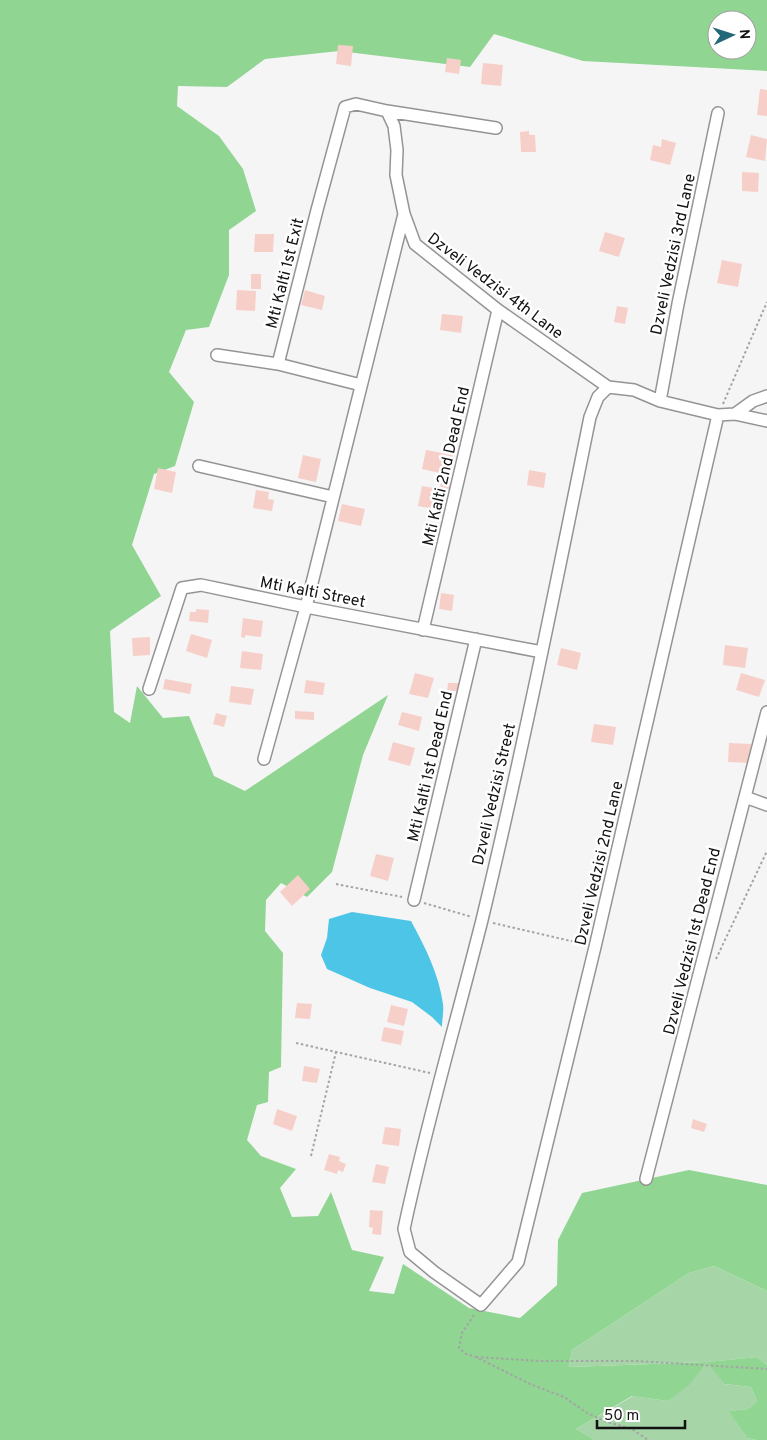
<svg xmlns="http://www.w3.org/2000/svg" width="767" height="1440" font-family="Overpass,sans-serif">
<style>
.green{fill:#a6d5a7}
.forest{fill:#90d592;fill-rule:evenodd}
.water{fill:#4dc5e6}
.building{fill:#f7cfc9}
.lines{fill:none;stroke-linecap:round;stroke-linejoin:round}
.minor-casing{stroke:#949495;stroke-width:14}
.path{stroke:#a4a4a4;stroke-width:2;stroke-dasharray:2.5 2.5;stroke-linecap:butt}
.minor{stroke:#fff;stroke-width:11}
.labels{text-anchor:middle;stroke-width:5;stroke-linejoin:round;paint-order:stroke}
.street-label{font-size:16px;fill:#121212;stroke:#fff}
</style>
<rect width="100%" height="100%" fill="#f5f5f6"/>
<path class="green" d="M714,1266L767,1291V1365L757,1357L708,1362L724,1384L751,1387L757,1401L748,1409L730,1411L747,1438L756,1440H595L576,1429L633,1396L668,1401L707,1362L569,1367L572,1350L689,1273Z"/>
<path class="forest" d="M0,0H767V71L583,61L494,34L470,67L339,51L265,59L227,87L178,86L177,106L219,136L243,169L256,211L229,230V275L209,327L186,330L169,372L194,402L175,466L154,474L132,545L161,596L110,631L114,712L130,723L137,686L163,718L189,716L214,776L245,791L388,695L363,755L332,872L307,897L281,883L266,900L265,931L283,953L281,1067L269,1072L268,1102L257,1105L247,1140L261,1156L296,1169L280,1188L292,1217L318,1216L331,1192L352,1250L384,1257L369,1291L394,1294L403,1264L469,1308L520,1318L557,1285L558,1240L582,1193L689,1170L767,1185V1291L714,1266L689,1273L572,1350L569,1367L707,1362L757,1357L767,1365V1440H756L747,1438L729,1411L748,1409L757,1401L751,1387L724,1384L707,1362L689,1385L668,1401L632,1396L576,1429L595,1440H0ZM717,20H747V50H717Z"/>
<path class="water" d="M352,912L411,921C425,947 439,974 443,1004C444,1011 442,1020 442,1027L432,1017L412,1002L370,988L327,969L321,955L327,938L329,919Z"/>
<path class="building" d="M338,45L353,46L351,66L336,64Z
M447,58L461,60L459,74L445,72Z
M483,63L503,65L501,86L481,84Z
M760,89L767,90V116L757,115Z
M529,131V135H535L536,152H521L520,132Z
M751,135L767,139L765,161L746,157Z
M662,139L676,143L670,165L650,160L653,145L661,147Z
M742,172L759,173L758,192L742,191Z
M605,232L625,238L619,257L599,251Z
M255,234H274L273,252H254Z
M722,260L742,264L738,287L717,283Z
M251,274H261V289H251Z
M237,290L256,291L255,311L236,310Z
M305,290L325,296L322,310L301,305Z
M617,306L628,308L625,324L614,322Z
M442,314L463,316L461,333L440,330Z
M426,450L453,455L449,475L422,469Z
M303,455L321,459L316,482L298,478Z
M158,468L176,472L172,493L154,489Z
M529,470L546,473L544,488L527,485Z
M441,482L451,483L450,490L440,488Z
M422,486L444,490L440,510L418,506Z
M256,490L269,492L268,499L274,500L272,511L253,508Z
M342,504L365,509L361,526L338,521Z
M441,593L454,595L452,611L439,609Z
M196,609L209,610L208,623L189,621L190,612H196Z
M243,618L263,621L261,637L245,635V638L241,637Z
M191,634L212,640L207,658L186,651Z
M150,637V655L133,656L132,638Z
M725,645L748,648L745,668L723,665Z
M561,648L581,653L577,670L557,665Z
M242,651L263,654L261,670L240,668Z
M415,673L434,678L428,698L409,694Z
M741,673L765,680L759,697L736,690Z
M165,679L192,684L190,694L163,689Z
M306,680L325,683L323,695L304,693Z
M448,683H460V691H447Z
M231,686L254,689L251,705L229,702Z
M295,711L314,712V720L295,719Z
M402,712L422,717L419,731L398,725Z
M216,713L227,716L224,727L213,724Z
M594,724L616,727L613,745L591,742Z
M393,742L415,748L410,766L388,760Z
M729,743L751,744L750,763L728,762Z
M376,854L394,858L388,881L370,876Z
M298,875L310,889L292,906L280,892Z
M297,1003L312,1004L310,1019L295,1018Z
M391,1005L408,1009L404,1026L387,1022Z
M384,1027L404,1031L401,1045L381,1041Z
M304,1066L320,1069L317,1083L302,1081Z
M277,1109L297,1116L292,1131L273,1124Z
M693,1119L707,1124L704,1132L691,1128Z
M385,1127L401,1129L399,1146L382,1144Z
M329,1154L340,1157L339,1161L346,1164L343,1172L338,1170L337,1174L324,1170Z
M376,1164L389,1167L385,1184L372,1182Z
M370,1210L383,1211L381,1235L372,1234L373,1228L369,1227Z"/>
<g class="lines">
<g class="minor-casing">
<path id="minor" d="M387,111L496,128
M217,355L278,364L361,385
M278,364L317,210L345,107L356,104L387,111L394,126L397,150L396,175L404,214L415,244L498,310L608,387
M660,401L678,304L718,113
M735,414L753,401L767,396
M718,415L595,947L518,1262L481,1305L434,1272L410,1252L404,1229C426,1125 456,1023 482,920C522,754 556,585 590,417L598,397L608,387L634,390L660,401L718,415L735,414L767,421
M199,466L333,497
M423,630L498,310
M149,689L182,588L201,585L306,607L542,652
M264,759L306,607L404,214
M745,797L767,805
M414,900L476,639
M646,1179L767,712"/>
</g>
<path class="path" d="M723,404L767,302
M336,884L402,897
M424,903L472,917
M493,923L584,944
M716,959L767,851
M296,1043L430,1073
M311,1156L336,1052
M474,1315L462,1333L459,1348L466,1354L476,1357L530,1384L564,1397L587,1413L607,1422L632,1429L648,1440
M476,1357L541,1361H636L767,1369"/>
<use href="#minor" class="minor"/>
</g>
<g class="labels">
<g class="street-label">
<text transform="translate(672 254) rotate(-78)" y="6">Dzveli Vedzisi 3rd Lane</text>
<text transform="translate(284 273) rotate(-76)" y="6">Mti Kalti 1st Exit</text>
<text transform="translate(496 285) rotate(37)" y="6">Dzveli Vedzisi 4th Lane</text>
<text transform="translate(445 466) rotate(-77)" y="6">Mti Kalti 2nd Dead End</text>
<text transform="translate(313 591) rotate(11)" y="6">Mti Kalti Street</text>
<text transform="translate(429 766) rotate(-77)" y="6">Mti Kalti 1st Dead End</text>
<text transform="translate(493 794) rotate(-77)" y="6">Dzveli Vedzisi Street</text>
<text transform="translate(598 863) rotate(-77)" y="6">Dzveli Vedzisi 2nd Lane</text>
<text transform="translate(691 941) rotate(-76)" y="6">Dzveli Vedzisi 1st Dead End</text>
</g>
</g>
<g transform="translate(732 35) rotate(86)"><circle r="24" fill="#ffffff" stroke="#a0a0a0"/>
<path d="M0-4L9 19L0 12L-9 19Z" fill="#246779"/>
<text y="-8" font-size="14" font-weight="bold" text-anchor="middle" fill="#121212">N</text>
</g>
<path d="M597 1420v8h88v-8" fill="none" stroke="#121212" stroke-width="2.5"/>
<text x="604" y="1420" font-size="15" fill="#121212" stroke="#ffffff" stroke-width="4" paint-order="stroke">50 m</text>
</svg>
